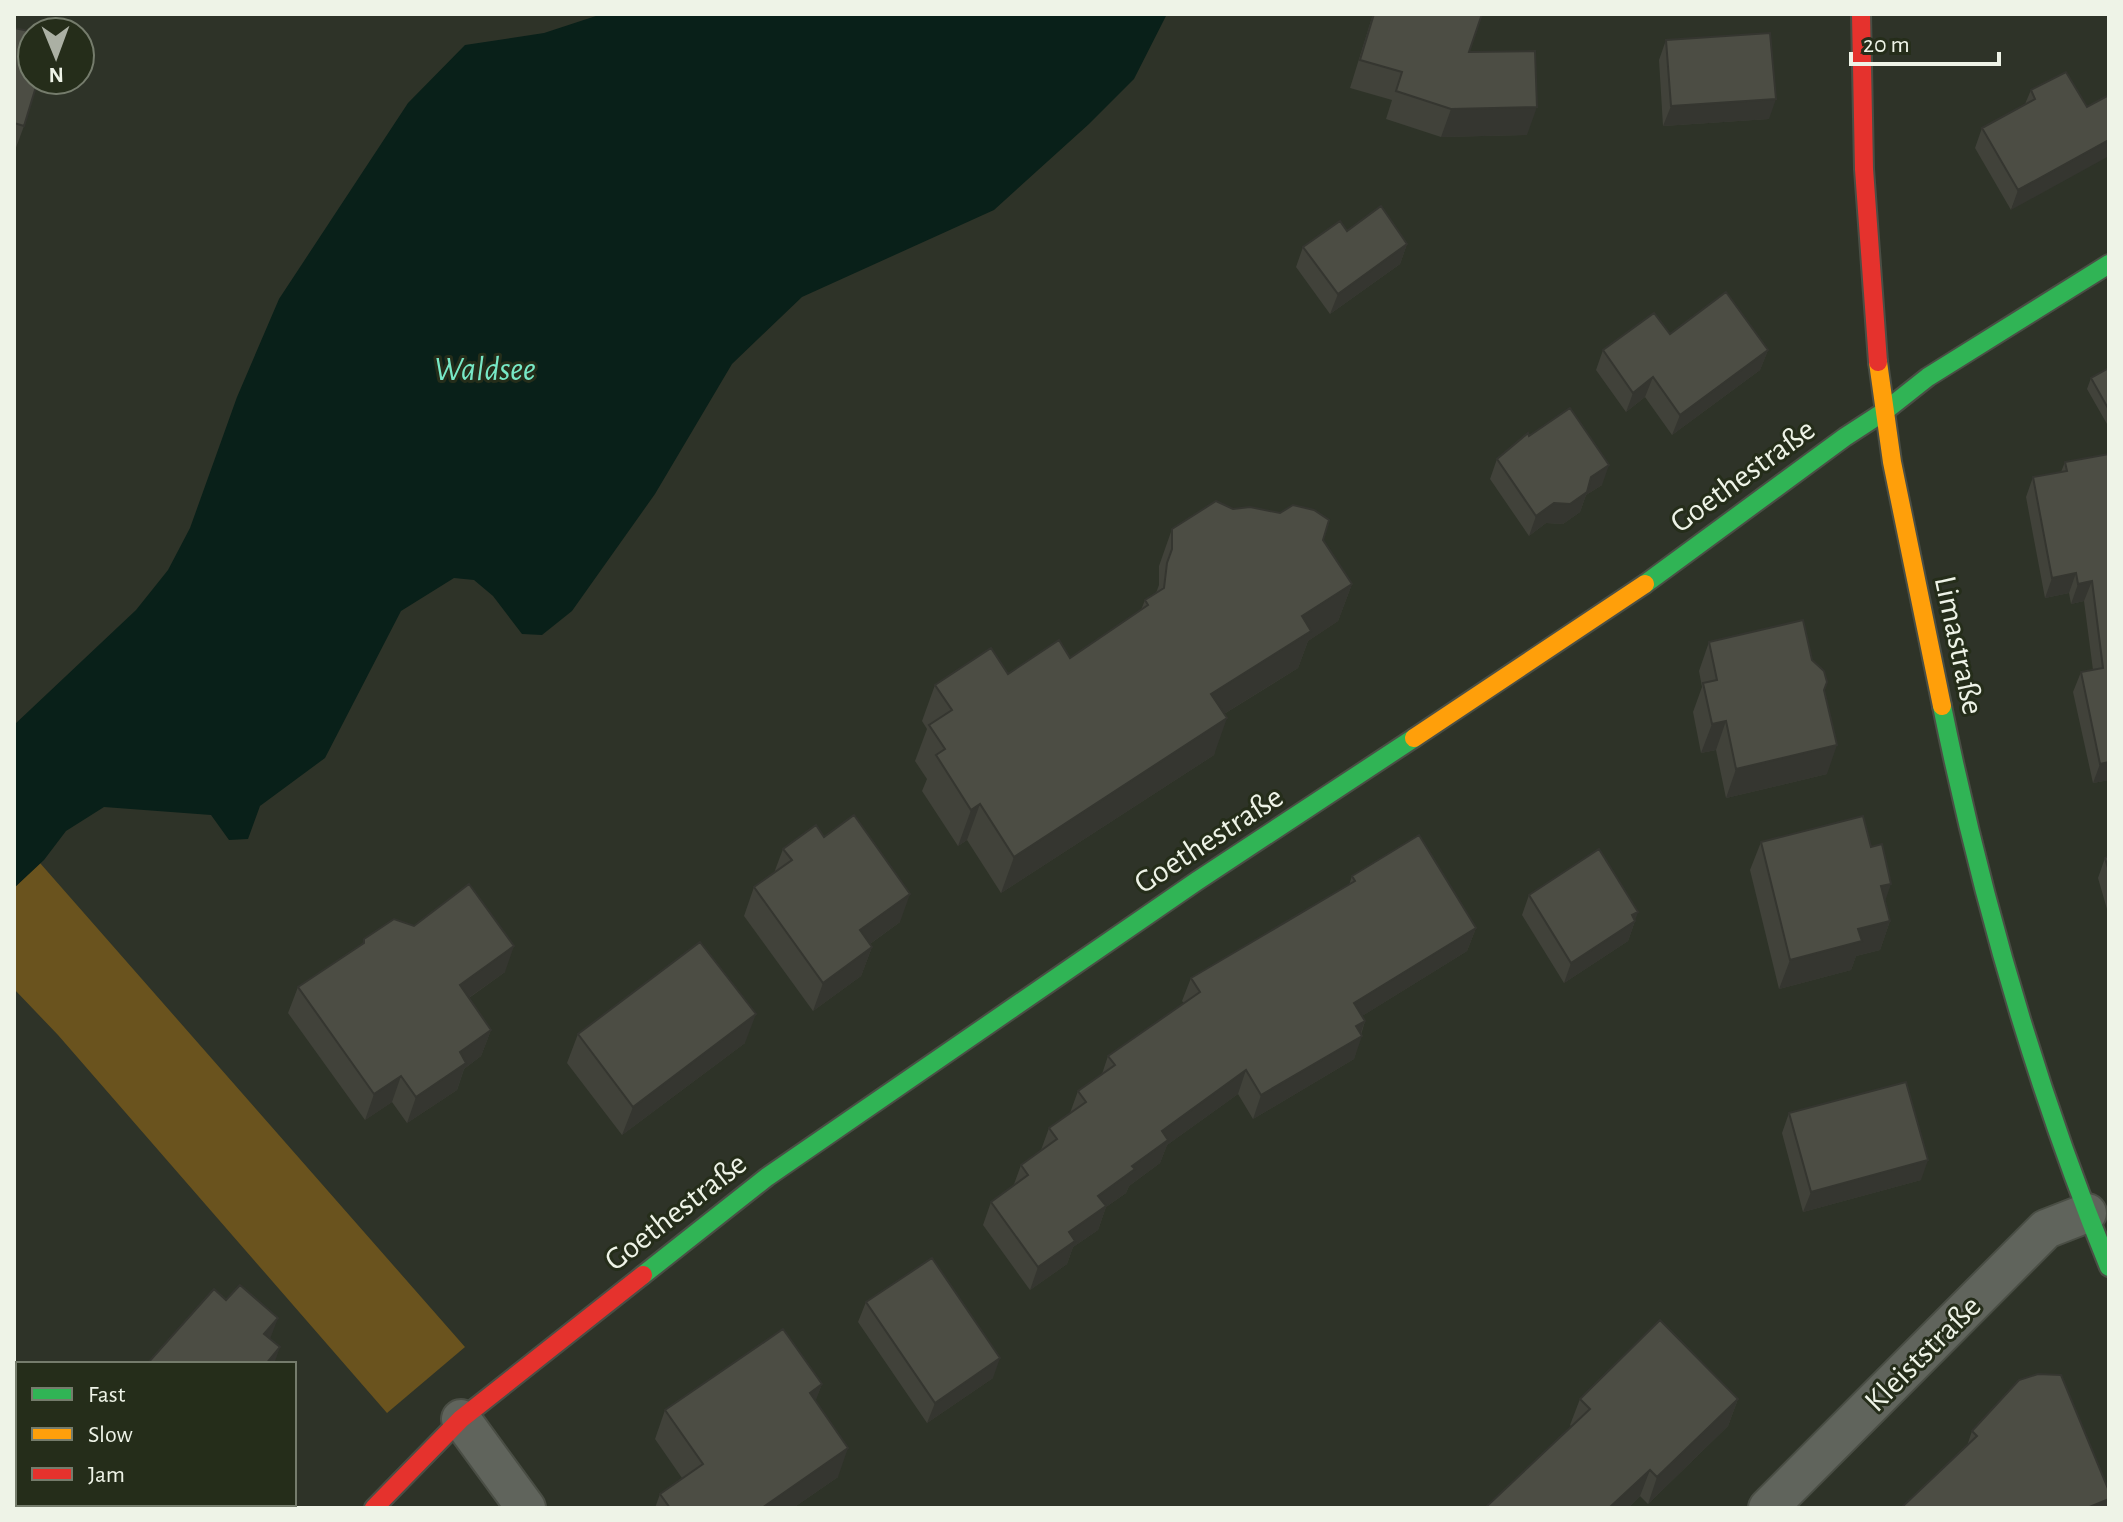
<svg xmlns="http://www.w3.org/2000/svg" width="2123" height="1522" font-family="'Alegreya Sans',sans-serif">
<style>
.green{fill:#6a531e}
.water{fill:#092019}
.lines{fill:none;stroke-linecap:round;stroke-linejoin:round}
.street-casing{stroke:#4a4e45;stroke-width:42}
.fast-casing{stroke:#4a4e45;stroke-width:22}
.slow-casing{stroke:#4a4e45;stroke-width:22}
.jam-casing{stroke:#4a4e45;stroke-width:22}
.street{stroke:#60645c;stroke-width:38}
.fast{stroke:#30b455;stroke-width:18}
.slow{stroke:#ff9f0a;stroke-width:18}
.jam{stroke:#e5322d;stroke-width:18}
.wall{fill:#41423a}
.shaded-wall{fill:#353630}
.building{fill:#4c4d44;stroke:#353630;stroke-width:2}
.labels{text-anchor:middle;stroke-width:6;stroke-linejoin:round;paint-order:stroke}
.street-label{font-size:32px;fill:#eef3e7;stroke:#252d1a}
.water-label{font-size:34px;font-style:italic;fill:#77e8c6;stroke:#252d1a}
</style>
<rect width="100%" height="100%" fill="#2e3328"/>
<path class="green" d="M40,863L465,1347L387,1413L58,1035L14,989V888Z"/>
<path class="water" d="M602,14H1167L1134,79L1089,124L994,210L802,297L732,364L655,494L572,611L542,635L522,634L493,596L474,580L454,578L401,611L325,758L260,806L248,839L229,840L211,815L104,807L66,831L44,860L14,888V725L136,610L168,570L190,528L237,397L279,299L408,103L465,45L544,33Z"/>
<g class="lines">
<g class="street-casing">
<path id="street" d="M461,1419L526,1508
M1768,1508L2046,1229L2087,1213"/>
</g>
<g class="fast-casing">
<path id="fast" d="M1645,584L1845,437L1885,411L1928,377L2109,264
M1942,706C1981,897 2035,1086 2109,1267
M643,1275L767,1177L1197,881L1414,738"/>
</g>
<g class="slow-casing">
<path id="slow" d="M1878,362L1892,462L1942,706
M1414,738L1645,584"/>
</g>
<g class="jam-casing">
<path id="jam" d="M1861,14L1864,169L1878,362
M374,1508L461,1419L643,1275"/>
</g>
<use href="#street" class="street"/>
<use href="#fast" class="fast"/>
<use href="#slow" class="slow"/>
<use href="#jam" class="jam"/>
</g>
<path class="wall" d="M1373,14H1482L1469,52L1527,135L1441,137L1386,119L1392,100L1350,88Z
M14,28L24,126L14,153Z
M1666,40L1769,119L1663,126L1659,60Z
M2066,72L2011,210L1975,148L1982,128L2025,104L2031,90Z
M1347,231L1407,244L1400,264L1330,314L1296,267L1303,247Z
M1670,334L1768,350L1760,370L1672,435L1645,397L1626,412L1596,370L1603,350Z
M2109,368V423L2107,424L2087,389L2091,378Z
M1529,436L1602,485L1586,495L1580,512L1563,524L1546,523L1529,536L1490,479L1497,459Z
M2109,454V780L2093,783L2073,692L2081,672L2093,670L2084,601L2071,604L2069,593L2045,598L2026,497L2033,477L2061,472L2065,462Z
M1233,509L1323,540L1352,584L1338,621L1308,641L1298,668L1224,714L1214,755L1001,893L967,840L958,846L922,791L927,779L915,761L927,729L922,721L935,685L1008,674L1070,658L1141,610L1145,600L1156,593L1159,585V566L1172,529Z
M1709,642L1812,660L1824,690L1827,774L1726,798L1716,750L1701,753L1693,712L1702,687L1699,671Z
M1761,842L1885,902L1890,921L1880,950L1856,956L1851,970L1779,989L1750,870Z
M783,849L900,922L870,944L872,947L861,976L813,1011L744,916L754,887L774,873Z
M2109,856V916L2098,878L2105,858Z
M1352,876L1476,928L1467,951L1362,1016L1365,1021L1354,1059L1253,1119L1238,1094L1167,1145L1160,1163L1129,1186L1126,1193L1106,1207L1098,1230L1073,1247L1067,1264L1030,1290L983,1225L991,1202L1013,1187L1021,1165L1041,1150L1049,1128L1070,1113L1078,1091L1102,1074L1108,1056L1184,1003L1182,1001L1191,978L1349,885Z
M1529,895L1635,920V921L1628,941L1564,983L1522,915Z
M364,939L505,972L469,998L491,1030L481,1056L464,1069L457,1090L407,1123L392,1102L365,1120L288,1013L298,987L362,945Z
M578,1034L745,1043L622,1135L567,1063Z
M1789,1113L1921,1180L1803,1212L1782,1133Z
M866,1302L993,1378L927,1423L858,1322Z
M822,1384L815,1401L838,1477L793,1508H655L660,1494L682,1478L655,1439L665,1410Z
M1580,1399H1738L1728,1426L1648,1504L1640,1496L1628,1508H1485L1571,1426L1570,1425Z
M1972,1431L2109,1491L2108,1508H1901L1967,1446Z
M111,1504H138L134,1508H116Z
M141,1504H157L153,1508H145Z"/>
<path class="shaded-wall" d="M1776,99L1769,119L1663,126L1671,106Z
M1537,107L1527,135L1441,137L1451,109Z
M2109,140V156L2011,210L2018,190Z
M1407,244L1400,264L1330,314L1338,294Z
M1768,350L1760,370L1672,435L1680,415Z
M1653,377L1645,397L1626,412L1633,393Z
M1609,465L1602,485L1586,495L1580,512L1563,524L1546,523L1529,536L1536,516Z
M2076,573L2069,593L2045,598L2052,578Z
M2092,581L2084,601L2071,604L2078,584Z
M1352,584L1338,621L1308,641L1298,668L1198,730L1211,694L1302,616Z
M1227,718L1214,755L1001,893L1014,857Z
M1726,721L1716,750L1701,753L1712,724Z
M1837,745L1827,774L1726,798L1736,769Z
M2109,762V780L2093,783L2100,764Z
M980,804L967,840L958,846L971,810Z
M1891,884L1881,913V886Z
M910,894L900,922L849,959L860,930Z
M1638,912L1628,941L1564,983L1571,963L1632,915Z
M1890,921L1880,950L1856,956L1851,970L1779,989L1790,960L1858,929Z
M1476,928L1467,951L1346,1026L1354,1003Z
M514,946L505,972L450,1011L460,985Z
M872,947L861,976L813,1011L823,983Z
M756,1014L745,1043L622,1135L633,1107Z
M1365,1021L1359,1038L1362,1036L1354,1059L1253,1119L1261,1095L1356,1026Z
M491,1030L481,1056L464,1069L457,1090L407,1123L416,1097L460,1052Z
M1246,1070L1238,1094L1167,1145L1160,1163L1129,1186L1126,1193L1106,1207L1098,1230L1073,1247L1067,1264L1030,1290L1038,1267L1069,1232L1098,1196L1132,1166L1162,1131Z
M401,1076L392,1102L365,1120L374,1094Z
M1928,1160L1921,1180L1803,1212L1811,1192Z
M278,1318L267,1347L264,1334Z
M280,1347L274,1364H266Z
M1000,1358L993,1378L927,1423L935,1403Z
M822,1384L811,1413L810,1393Z
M1738,1399L1728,1426L1648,1504L1657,1477Z
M848,1448L838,1477L793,1508H762Z
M1650,1470L1640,1496L1628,1508H1609Z
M2109,1499L2108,1508H2087Z
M131,1504H138L134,1508H130Z"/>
<path class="building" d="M1374,14H1482L1469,52L1535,51L1537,107L1451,109L1396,91L1402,72L1360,60Z
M14,28L34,32H32V80H38L24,126L14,123Z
M1770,33L1776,99L1671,106L1666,40Z
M2066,72L2087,107L2109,95V140L2018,190L1982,128L2035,99L2031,90Z
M1381,206L1407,244L1338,294L1303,247L1340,221L1347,231Z
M1726,292L1768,350L1680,415L1653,377L1633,393L1603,350L1654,313L1670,334Z
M2109,368V410L2091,378Z
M1570,408L1609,465L1591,477L1587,492L1570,504L1554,503L1536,516L1497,459L1528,433L1529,436Z
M2109,454V762L2100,764L2081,672L2103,668L2092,581L2078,584L2076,573L2052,578L2033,477L2067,471L2065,462Z
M1216,501L1233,509L1250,507L1280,513L1293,505L1314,510L1329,520L1323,540L1352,584L1302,616L1311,631L1211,694L1227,718L1014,857L980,804L971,810L936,755L945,749L929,725L952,710L935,685L991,648L1008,674L1059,640L1070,658L1148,605L1145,600L1164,588L1167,563L1172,549V529Z
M1803,620L1812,660L1824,671L1827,682L1824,690L1837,745L1736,769L1726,721L1712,724L1703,683L1717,680L1709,642Z
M854,815L910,894L860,930L872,947L823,983L754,887L792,860L783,849L816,825L824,837Z
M1863,816L1871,847L1882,844L1891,884L1881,886L1890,921L1858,929L1862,941L1790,960L1761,842Z
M1419,835L1476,928L1354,1003L1365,1021L1356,1026L1362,1036L1261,1095L1246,1070L1162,1131L1168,1140L1132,1166L1135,1169L1098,1196L1106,1206L1069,1232L1075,1241L1038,1267L991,1202L1028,1175L1021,1165L1057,1139L1049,1128L1086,1102L1078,1091L1115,1065L1108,1056L1200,992L1191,978L1355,881L1352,876Z
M1599,849L1638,912L1632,915L1635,921L1571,963L1529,895Z
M2109,856V871L2105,858Z
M469,884L514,946L460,985L491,1030L460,1052L466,1063L416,1097L401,1076L374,1094L298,987L364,943V939L394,919L414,926Z
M700,942L756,1014L633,1107L578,1034Z
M1906,1082L1928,1160L1811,1192L1789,1113Z
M932,1258L1000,1358L935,1403L866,1302Z
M240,1285L278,1318L264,1334L280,1347L266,1364H147L214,1289L226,1300Z
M1660,1320L1738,1399L1657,1477L1650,1470L1609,1508H1485L1590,1409L1580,1399Z
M783,1329L822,1384L810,1393L848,1448L762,1508H670L660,1494L703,1464L665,1410Z
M2038,1374L2061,1375L2109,1491V1499L2087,1508H1901L1977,1436L1972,1431L2019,1380Z"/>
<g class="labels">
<g class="street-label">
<text transform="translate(1742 475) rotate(-36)" y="11">Goethestraße</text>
<text transform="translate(1960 645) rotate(78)" y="11">Limastraße</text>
<text transform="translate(1208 839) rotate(-33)" y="11">Goethestraße</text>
<text transform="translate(675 1211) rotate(-38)" y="11">Goethestraße</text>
<text transform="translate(1922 1353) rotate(-45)" y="11">Kleiststraße</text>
</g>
<g class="water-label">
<text x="485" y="380">Waldsee</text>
</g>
</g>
<rect width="2123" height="1522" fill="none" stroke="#eef3e7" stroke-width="32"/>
<rect x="16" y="1362" width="280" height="144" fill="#252d1a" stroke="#757c6c" stroke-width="2"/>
<rect x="32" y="1388" width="40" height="12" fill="#30b455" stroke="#757c6c" stroke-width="2"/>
<text x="88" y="1402" font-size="24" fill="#eef3e7">Fast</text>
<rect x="32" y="1428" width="40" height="12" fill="#ff9f0a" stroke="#757c6c" stroke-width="2"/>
<text x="88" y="1442" font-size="24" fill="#eef3e7">Slow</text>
<rect x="32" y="1468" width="40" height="12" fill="#e5322d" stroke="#757c6c" stroke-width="2"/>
<text x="88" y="1482" font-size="24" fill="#eef3e7">Jam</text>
<g transform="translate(56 56) rotate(179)"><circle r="38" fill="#252d1a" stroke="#757c6c" stroke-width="2"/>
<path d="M0-6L14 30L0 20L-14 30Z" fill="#abb0a4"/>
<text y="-12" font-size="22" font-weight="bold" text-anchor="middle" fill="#eef3e7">N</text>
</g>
<path d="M1851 52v12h148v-12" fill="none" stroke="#eef3e7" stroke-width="4"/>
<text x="1863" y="52" font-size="24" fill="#eef3e7" stroke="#252d1a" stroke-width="6" paint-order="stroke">20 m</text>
</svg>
